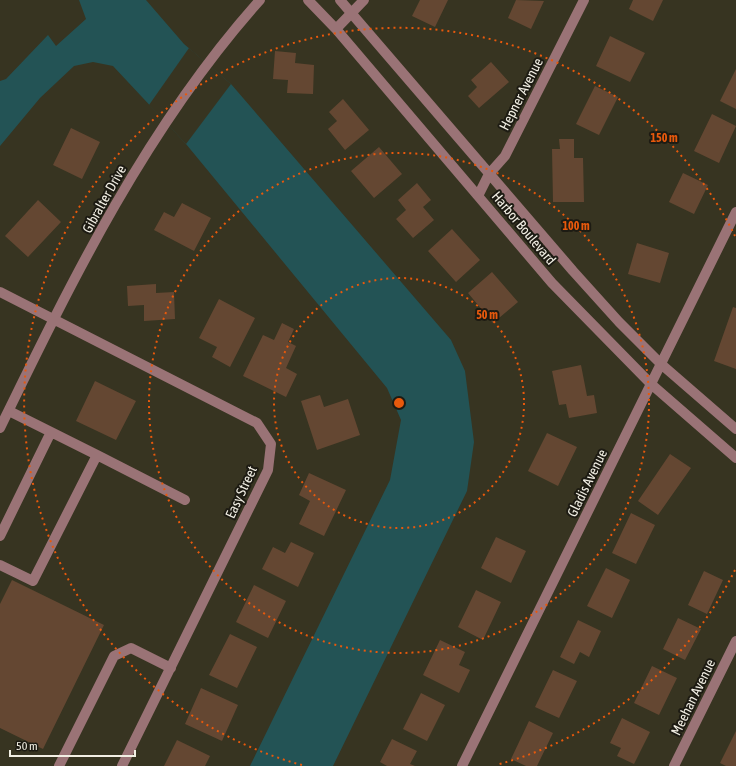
<svg xmlns="http://www.w3.org/2000/svg" width="736" height="766" font-family="'Asap Condensed',sans-serif">
<style>
.water{fill:#235355}
.pier{fill:#373421}
.building{fill:#644732}
.lines{fill:none;stroke-linecap:round;stroke-linejoin:round}
.minor{stroke:#9a7376;stroke-width:10}
.ring{fill:none;stroke:#e8590c;stroke-width:2;stroke-dasharray:2 4}
.labels{text-anchor:middle;stroke-width:4;stroke-linejoin:round;paint-order:stroke}
.street-label{font-size:14px;fill:#f2efe4;stroke:#1d1b13}
.centre{fill:#e8590c;stroke:#1d1b13;stroke-width:2}
.ring-label{font-size:12px;text-anchor:middle;font-weight:bold;fill:#e8590c;stroke:#1d1b13;stroke-width:4;stroke-linejoin:round;paint-order:stroke}
</style>
<rect width="100%" height="100%" fill="#373421"/>
<path class="water" d="M79,0H146L184,44L231,84L451,340L465,371L474,442L467,491L333,766H250L390,480L401,420L387,388L186,144L113,66L93,62L74,66L40,98L0,146V81L6,79L48,35L56,46L86,19Z"/>
<path class="pier" d="M189,48L231,84L186,144L149,105Z"/>
<path class="building" d="M420,0H448L435,27L412,16Z
M516,0L544,1L531,29L508,18Z
M633,0H663L653,21L629,9Z
M610,36L645,53L630,82L596,66Z
M275,51L296,53L295,63L314,65L313,94L287,93L288,80L273,79Z
M491,62L509,82L479,108L468,96L477,87L471,80Z
M736,69V109L720,101Z
M595,86L618,97L599,135L576,124Z
M343,99L369,130L345,150L328,129L337,121L329,112Z
M712,114L736,126L719,163L694,151Z
M71,128L100,142L82,179L53,165Z
M559,139H574V158H583L584,202H553L552,149H560Z
M379,147L402,174L374,198L351,171Z
M683,173L708,185L694,214L669,202Z
M417,183L431,200L423,207L434,220L413,238L396,219L406,210L398,200Z
M38,200L61,222L28,257L5,236Z
M182,203L211,218L194,251L154,230L164,212L174,217Z
M452,229L480,260L456,282L428,251Z
M637,243L669,253L660,283L628,274Z
M492,272L518,302L493,323L468,293Z
M156,284V293L174,292L175,319L144,321V305L128,306L127,286Z
M219,299L255,318L230,367L212,357L217,347L199,338Z
M733,307L736,308V369L714,361Z
M282,323L294,329L288,342L296,346L286,368L297,374L286,397L243,376L263,335L274,340Z
M581,365L587,396L594,395L597,413L569,418L566,404L559,405L552,371Z
M95,381L136,401L116,440L76,421Z
M320,395L324,407L348,399L360,435L317,450L301,401Z
M547,433L577,447L558,486L528,471Z
M670,454L691,468L658,515L638,501Z
M309,473L346,490L324,536L299,524L310,501L299,495Z
M631,513L655,525L636,564L612,553Z
M496,537L526,551L511,583L481,568Z
M291,542L314,553L298,587L262,569L273,547L285,553Z
M606,568L630,580L612,618L587,606Z
M704,571L723,580L707,614L688,605Z
M12,580L104,625L43,749L0,728V604Z
M254,585L286,601L268,638L236,622Z
M476,590L501,602L483,640L458,627Z
M678,618L701,629L685,660L663,649Z
M578,620L601,631L589,657L580,652L574,664L560,657Z
M230,634L257,647L237,688L209,675Z
M440,640L465,652L459,665L470,670L459,693L423,675Z
M652,666L677,678L659,715L634,703Z
M553,670L577,681L559,718L535,707Z
M201,688L238,705L222,741L185,724Z
M421,693L445,705L427,741L403,729Z
M622,718L650,732L634,764L617,756L621,748L610,743Z
M529,721L553,733L537,766H526L511,759Z
M736,731V766H726L720,763Z
M392,739L417,751L410,764L415,766H387L380,762Z
M177,740L210,756L205,766H164Z"/>
<g class="lines">
<path class="minor" d="M308,0L336,29L552,283L651,384L736,458
M340,0L573,271L619,322L661,364L736,429
M336,29L364,0
M478,196L489,174L505,156L584,0
M0,292L257,423L271,444L268,470L122,766
M0,428C73,278 148,125 260,0
M97,455L185,500
M0,536L51,432L9,411
M0,565L33,581L97,455L51,432
M59,766L114,656L131,648L171,668
M462,766L736,212
M674,766L736,641"/>
</g>
<g class="ring">
<circle cx="399" cy="403" r="125"/>
<circle cx="399" cy="403" r="250"/>
<path d="M735 570A375 375 0 0 1 496 765M302 765A375 375 0 1 1 735 236"/>
</g>
<g class="labels">
<g class="street-label">
<text transform="translate(521 94) rotate(-63)" y="5">Hepner Avenue</text>
<text transform="translate(104 199) rotate(-61)" y="5">Gibralter Drive</text>
<text transform="translate(524 228) rotate(50)" y="5">Harbor Boulevard</text>
<text transform="translate(587 483) rotate(-64)" y="5">Gladis Avenue</text>
<text transform="translate(241 492) rotate(-65)" y="5">Easy Street</text>
<text transform="translate(693 697) rotate(-64)" y="5">Meehan Avenue</text>
</g>
</g>
<circle cx="399" cy="403" r="6" class="centre"/>
<g class="ring-label">
<text x="664" y="142">150 m</text>
<text x="576" y="230">100 m</text>
<text x="487" y="319">50 m</text>
</g>
<path d="M10 750v6h125v-6" fill="none" stroke="#f2efe4" stroke-width="2"/>
<text x="16" y="750" font-size="12" fill="#f2efe4" stroke="#1d1b13" stroke-width="3" paint-order="stroke">50 m</text>
</svg>
